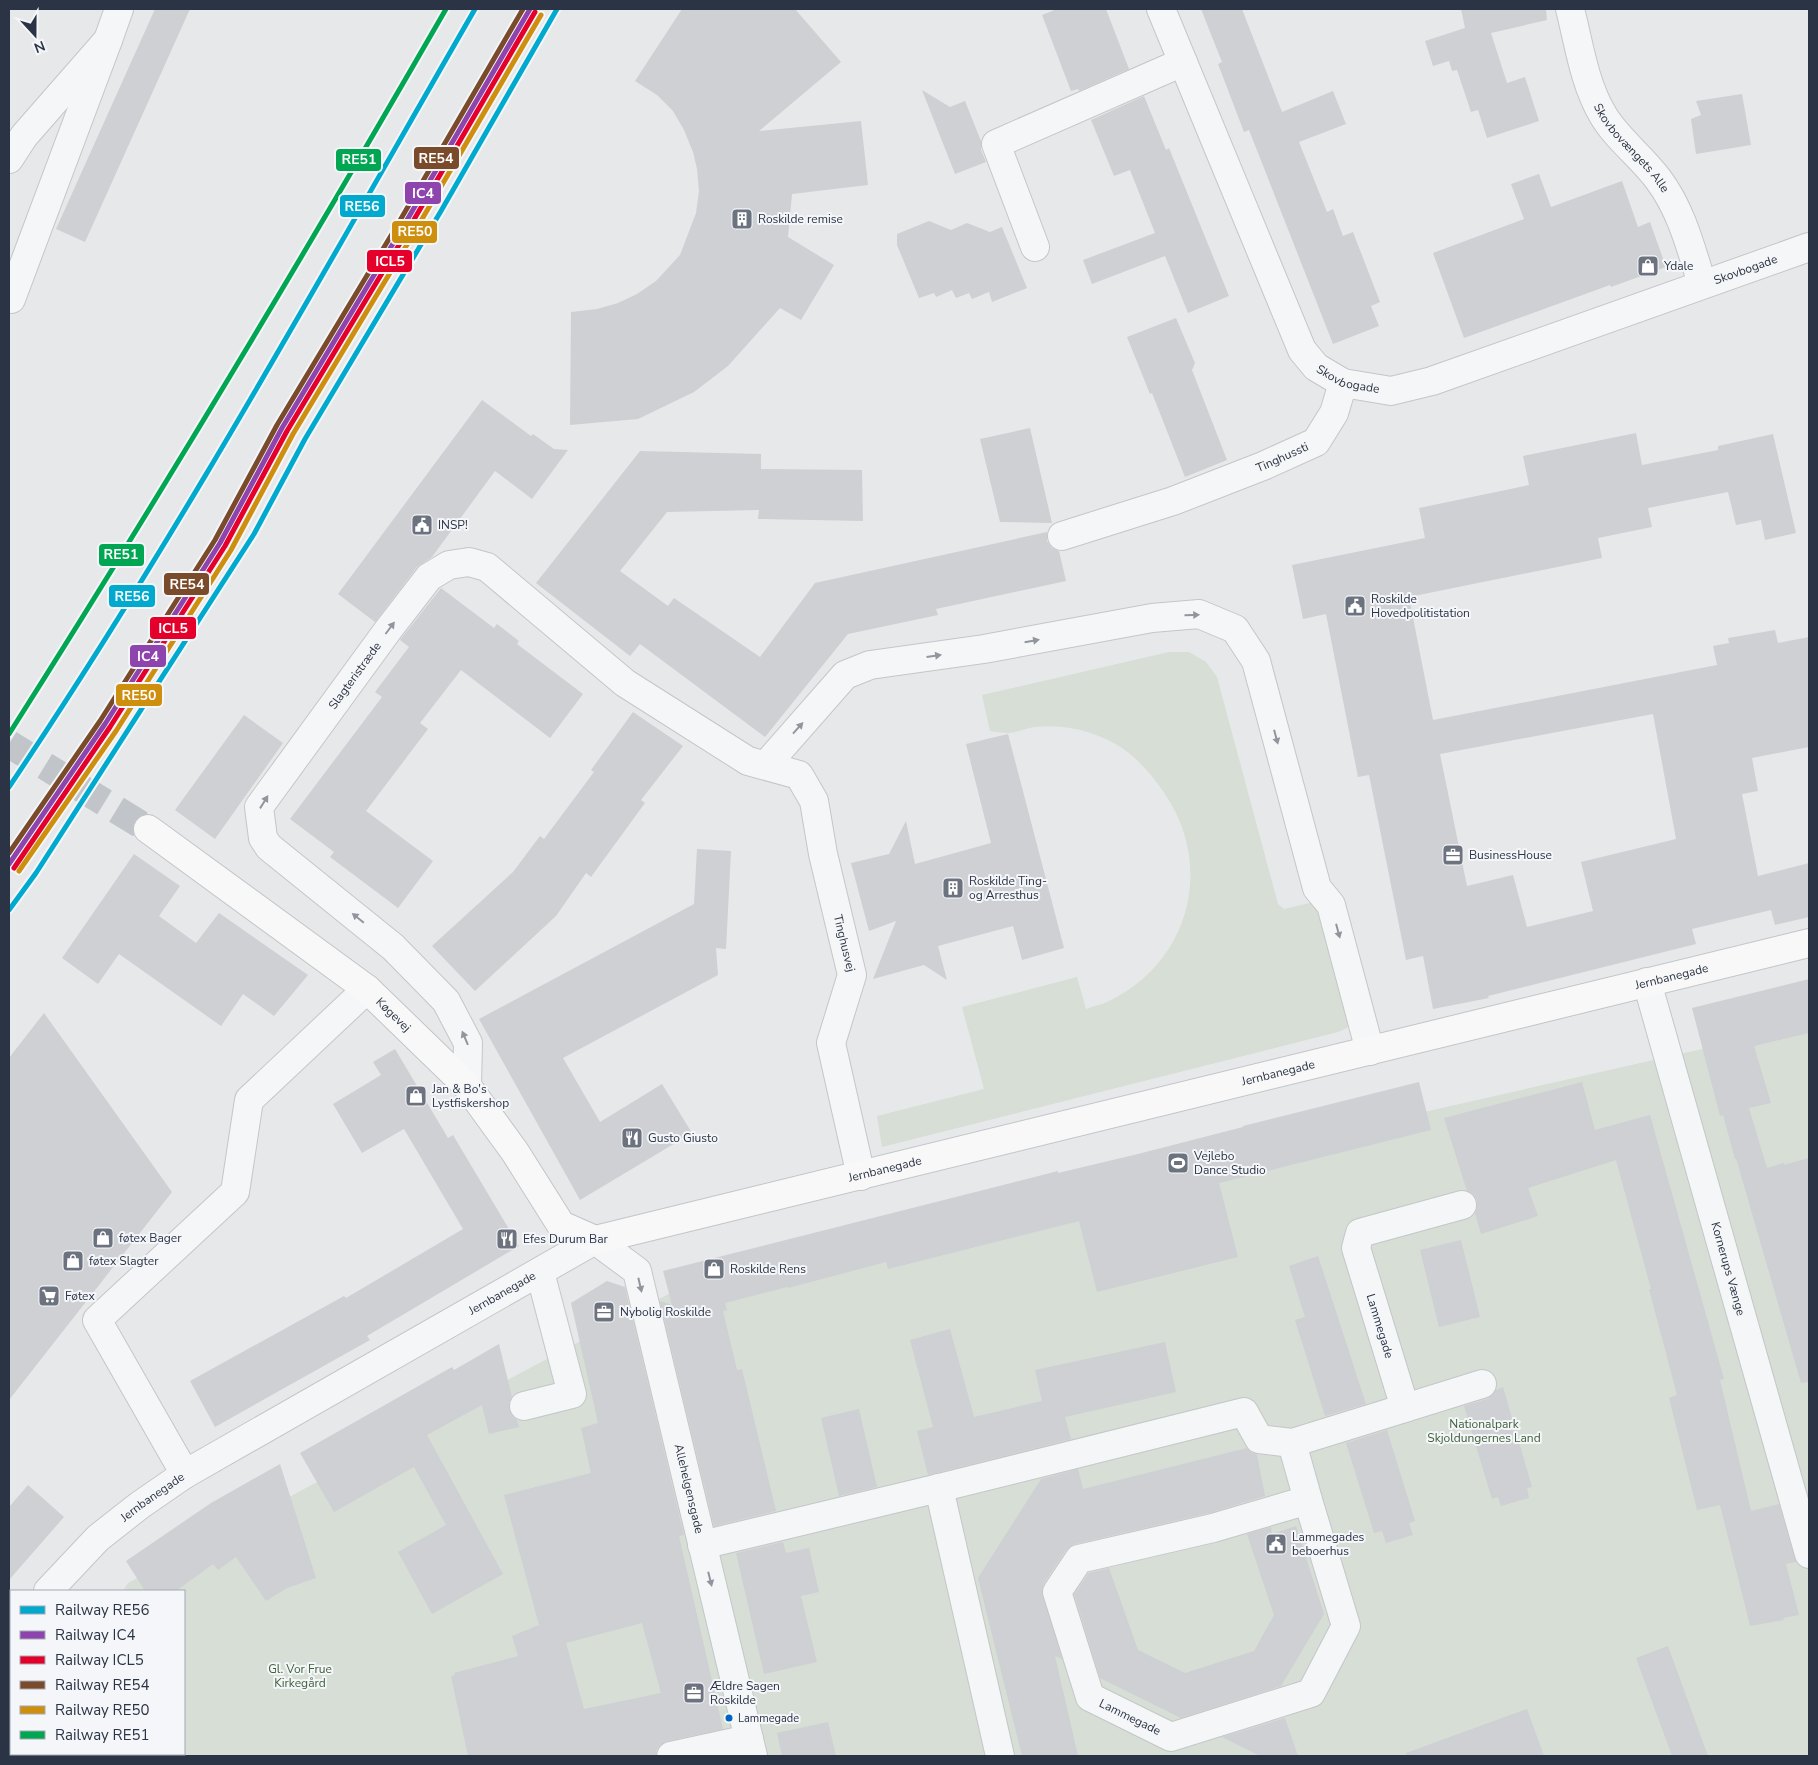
<svg xmlns="http://www.w3.org/2000/svg" width="1818" height="1765" font-family="'Nunito Sans',sans-serif">
<style>
.green{fill:#d6ded6}
.building{fill:#ced0d3;fill-rule:evenodd}
.lines{fill:none;stroke-linecap:round;stroke-linejoin:round}
.major-tunnel{stroke:#c1c4c9;stroke-width:28;stroke-dasharray:28 14;stroke-linecap:butt}
.minor-casing{stroke:#c4c6c8;stroke-width:30}
.major-casing{stroke:#c2c5c8;stroke-width:30}
.minor{stroke:#f5f6f7;stroke-width:28}
.major{stroke:#f8f8f8;stroke-width:28}
.rail-1-casing{stroke:#f4f6f9;stroke-width:9}
.rail-2-casing{stroke:#f4f6f9;stroke-width:9}
.rail-3-casing{stroke:#f4f6f9;stroke-width:9}
.rail-4-casing{stroke:#f4f6f9;stroke-width:9}
.rail-5-casing{stroke:#f4f6f9;stroke-width:9}
.rail-6-casing{stroke:#f4f6f9;stroke-width:9}
.rail-1{stroke:#00a9ce;stroke-width:5}
.rail-2{stroke:#8e44ad;stroke-width:5}
.rail-3{stroke:#e4002b;stroke-width:5}
.rail-4{stroke:#7a4b2a;stroke-width:5}
.rail-5{stroke:#ce8f0e;stroke-width:5}
.rail-6{stroke:#00a651;stroke-width:5}
.oneway{fill:#90959e}
.bus-dot{fill:#0065bd;stroke:#f4f6f9;stroke-width:2}
.labels{text-anchor:middle;stroke-width:4;stroke-linejoin:round;paint-order:stroke}
.bus-label{font-size:11px;fill:#2b3445;stroke:#f4f6f9;text-anchor:start}
.street-label{font-size:12px;fill:#2b3445;stroke:#f4f6f9}
.poi-label{font-size:12px;fill:#2b3445;stroke:#f4f6f9;text-anchor:start}
.park-label{font-size:12px;fill:#3f6138;stroke:#f4f6f9}
.line-badge{stroke:#f4f6f9;stroke-width:2}
.badge-label{font-size:14px;text-anchor:middle;font-weight:bold;fill:#fff}
</style>
<rect width="100%" height="100%" fill="#e6e8ea"/>
<path class="green" d="M1169,652H1189L1206,662L1217,677L1278,904L1284,909L1314,902L1321,906L1351,1021L1347,1028L1338,1032L882,1147L877,1116L984,1089L962,1007L1077,977L1086,1009C1093,1006 1101,1005 1107,1002C1189,964 1215,868 1165,794C1150,772 1133,752 1108,740C1085,729 1060,724 1035,727C1026,728 1018,732 1009,733C1003,733 996,732 990,731L982,695Z
M1809,1025V1756H9L12,1754H184V1591H123L128,1583L706,1274Z"/>
<path class="building" d="M155,9H190L85,242L56,229Z
M682,9H795L841,62L759,131L861,121L868,185L792,194L788,237L834,265L801,320L780,308L728,366L694,392L638,419L570,425L571,312L597,309L618,303L637,294L656,281L680,255L696,213L699,191L697,169L693,152L684,130L673,111L657,95L635,81Z
M1057,9H1106L1129,69L1079,91L1078,89L1071,91L1042,15Z
M1201,9H1242L1282,112L1333,91L1346,124L1299,142L1327,212L1333,209L1343,236L1353,232L1380,302L1371,306L1379,326L1333,344L1249,130L1244,132L1218,64L1222,62Z
M1461,9H1546L1547,20L1491,33L1507,83L1525,77L1539,121L1487,138L1478,110L1471,112L1457,70L1452,71L1449,61L1433,66L1425,41L1465,28Z
M922,90L950,107L965,101L981,141V150L986,162L955,174Z
M1742,94L1751,145L1696,154L1691,119L1701,115L1696,101Z
M1144,96L1166,150L1169,148L1229,296L1188,313L1165,256L1092,284L1083,260L1155,233L1130,170L1114,176L1091,120Z
M1539,174L1551,207L1622,181L1638,227L1650,222L1666,267L1611,287L1610,285L1464,338L1433,253L1524,219L1511,184Z
M929,221L951,230L967,223L990,232L1002,227L1027,288L992,302L989,292L972,299L969,293L956,298L952,290L936,297L934,293L919,298L897,245V234Z
M1176,318L1195,363L1192,370L1227,460L1185,477L1152,393L1150,394L1127,337Z
M482,400L531,436L533,434L554,449L568,450L532,499L495,471L432,557L417,567L375,622L338,594Z
M1030,428L1052,523L1000,522L980,439Z
M1636,433L1642,465L1718,450V446L1773,434L1796,533L1765,540L1761,520L1736,525L1728,492L1648,508L1652,527L1598,538L1602,558L1409,597L1433,720L1717,665L1713,646L1729,643L1728,638L1775,630L1778,643L1809,637V747L1752,758L1758,791L1742,794L1758,876L1809,863V917L1775,925L1771,910L1692,929L1696,944L1488,996L1489,998L1433,1009L1423,956L1406,960L1369,775L1358,777L1326,614L1303,619L1292,565L1425,538L1419,508L1529,485L1523,456ZM1653,714L1676,839L1581,862L1593,911L1527,927L1513,875L1467,886L1440,754Z
M640,451L761,454V469L862,470L863,521L758,519L759,510L667,512L620,571L668,606L674,598L760,657L815,583L1047,532V541L1052,548L1059,551L1066,581L936,609L938,615L848,634L765,737L640,644L630,656L536,583Z
M441,588L494,628L497,624L519,641L517,644L583,694L550,738L461,670L420,723L428,729L366,811L433,861L398,908L330,857L334,852L290,819L382,697L375,692L409,647L400,640Z
M633,712L683,746L641,800L645,803L591,877L586,873L556,916L475,991L432,946L513,872L540,836L544,839L594,772L591,770Z
M244,715L283,743L215,839L175,810Z
M1008,734L1064,948L1022,960L1013,926L938,946L947,980L924,965L873,979L896,921L869,931L851,863L889,854L906,821L915,864L991,843L966,744Z
M697,849L731,851L726,949L716,948L718,975L563,1058L600,1122L662,1084L692,1133L580,1200L479,1019L694,904Z
M134,854L180,886L159,916L196,943L219,913L308,975L274,1016L243,994L221,1026L119,954L98,984L62,958Z
M1809,979V1033L1754,1046L1771,1103L1749,1108L1767,1168L1784,1163V1165L1809,1158V1382L1801,1383L1736,1158L1735,1159L1723,1115L1720,1116L1692,1008Z
M44,1013L172,1192L9,1400V1058Z
M395,1049L448,1138L453,1135L519,1246L367,1336L370,1340L215,1427L190,1381L344,1296L346,1298L463,1229L404,1129L362,1153L333,1104L381,1075L373,1062Z
M1419,1082L1431,1130L1219,1183L1238,1257L1097,1292L1079,1221L888,1269L886,1262L788,1288L787,1287L725,1303L727,1310L723,1311L737,1370L742,1369L776,1511L714,1526L660,1301L672,1305L663,1271L1058,1171V1173L1138,1154L1243,1127V1126Z
M1582,1082L1595,1130L1650,1115L1724,1379L1720,1380L1751,1511L1779,1504L1796,1562L1786,1564L1799,1615L1783,1618L1784,1620L1750,1626L1720,1505L1697,1510L1669,1398L1677,1395L1649,1289H1651L1616,1160L1528,1188L1538,1216L1481,1234L1475,1213L1477,1208V1200L1473,1194L1467,1191L1444,1118Z
M1461,1240L1480,1317L1439,1327L1420,1250Z
M1318,1256L1366,1404L1325,1416L1295,1320L1305,1317L1289,1266Z
M607,1281L625,1287L684,1535L679,1536L723,1729L667,1741L660,1745L656,1751V1756H468L451,1676L455,1675L454,1673L518,1656L512,1636L539,1625L504,1495L591,1473L581,1428L598,1423L571,1303ZM642,1623L661,1693L584,1709L566,1643Z
M950,1329L974,1417L1042,1401L1035,1370L1165,1342L1176,1392L1065,1417L1071,1439L928,1475L917,1431L933,1427L910,1340Z
M499,1344L512,1397L509,1402V1409L512,1416L517,1420L519,1427L489,1434L482,1405L427,1435L503,1574L432,1614L398,1552L446,1525L414,1467L334,1512L300,1453L452,1367L454,1370Z
M1503,1387L1532,1487L1527,1488L1529,1498L1501,1506L1498,1497L1492,1499L1464,1406L1487,1399L1493,1395L1496,1390Z
M859,1409L877,1487L839,1496L821,1418Z
M1387,1430L1415,1521L1409,1523L1413,1535L1386,1543L1382,1531L1374,1533L1346,1443Z
M1247,1448L1251,1452L1257,1455L1265,1496L1209,1513L1075,1544L1066,1550L1044,1583L1042,1590L1062,1659L1055,1656L1078,1756H1022L978,1578L1041,1479L1078,1469L1083,1489Z
M280,1464L316,1578L287,1588L266,1601L236,1557L218,1570L213,1564L176,1591H145L126,1561L211,1503Z
M28,1485L64,1517L9,1580V1507Z
M1296,1526L1324,1614L1281,1686L1181,1718L1100,1678L1074,1594L1089,1573L1109,1568L1138,1650L1185,1673L1254,1651L1274,1615L1247,1534L1271,1527L1272,1534Z
M783,1542L786,1553L809,1548L819,1592L801,1596L817,1662L764,1674L736,1553Z
M1668,1646L1708,1756H1672L1636,1658Z
M1527,1709L1544,1756H1407L1406,1753Z
M1285,1718L1298,1756H1260L1222,1737Z
M828,1722L836,1756H782L777,1733Z"/>
<g class="lines">
<path class="major-tunnel" d="M9,744L148,829"/>
<g class="minor-casing">
<g id="minor">
<path id="s1" d="M1161,9L1302,350L1316,367L1343,383L1391,391L1432,381L1809,247"/>
<path id="s2" d="M1570,9C1579,44 1584,83 1603,115C1617,139 1641,156 1658,179C1681,209 1691,248 1702,284"/>
<path d="M9,159L24,136L108,40L119,9"/>
<path d="M1035,247L996,144L1183,62"/>
<path d="M11,299L108,40"/>
<path id="s3" d="M1062,536L1173,501L1263,466L1316,442L1334,413L1343,383"/>
<path d="M766,765L845,675L870,665L984,649L1152,618L1199,614L1235,629L1256,661L1317,888L1331,905L1370,1051"/>
<path id="s4" d="M1647,982L1809,1554"/>
<path id="s5" d="M467,1086L468,1043L446,1001L393,947L269,847L263,838L259,807L388,630L429,577L449,565L469,562L487,567L625,683L748,761L799,775L814,801L823,854L852,975L831,1043L861,1176"/>
<path d="M524,1406L572,1394L540,1272"/>
<path d="M1405,1408L1482,1384"/>
<path d="M1292,1443L1308,1500"/>
<path d="M185,1474L97,1320L235,1192L249,1100L367,989"/>
<path d="M939,1488L1000,1756"/>
<path d="M1308,1500L1346,1626L1311,1693L1171,1737L1090,1697L1057,1592L1079,1559L1213,1528Z"/>
<path d="M702,1545L939,1488L1244,1412L1259,1439L1292,1443L1405,1408L1356,1248L1360,1233L1462,1205"/>
<path id="s6" d="M48,1591L98,1538L140,1505L185,1474L595,1240L637,1271L753,1756"/>
<path d="M9,1632L11,1630"/>
<path d="M671,1756L749,1739"/>
</g>
</g>
<g class="major-casing">
<g id="major">
<path id="s7" d="M148,829L367,989L467,1086L515,1152L561,1225L595,1240L1809,943"/>
</g>
</g>
<use href="#minor" class="minor"/>
<use href="#major" class="major"/>
<g class="rail-1-casing">
<path id="rail-1" d="M9,787C178,536 324,271 475,9
M9,910L36,873L254,534L305,439L441,211L557,9"/>
</g>
<g class="rail-2-casing">
<path id="rail-2" d="M9,864L105,724L220,543L282,428L400,232L530,9"/>
</g>
<g class="rail-3-casing">
<path id="rail-3" d="M14,868L110,727L225,546L287,431L405,235L535,12"/>
</g>
<g class="rail-4-casing">
<path id="rail-4" d="M9,853L100,721L215,540L277,425L395,229L523,9"/>
</g>
<g class="rail-5-casing">
<path id="rail-5" d="M19,871L116,731L231,550L293,434L411,238L541,15"/>
</g>
<g class="rail-6-casing">
<path id="rail-6" d="M9,734C160,496 305,254 446,9"/>
</g>
<use href="#rail-1" class="rail-1"/>
<use href="#rail-2" class="rail-2"/>
<use href="#rail-3" class="rail-3"/>
<use href="#rail-4" class="rail-4"/>
<use href="#rail-5" class="rail-5"/>
<use href="#rail-6" class="rail-6"/>
</g>
<defs><path id="oneway-solid" d="M-6-.8H1V-3.2L6.5 0L1 3.2V.8H-6Z" transform="scale(1.25)"/></defs>
<g class="oneway">
<use href="#oneway-solid" transform="translate(1192 615) rotate(-2)"/>
<use href="#oneway-solid" transform="translate(390 628) rotate(-53)"/>
<use href="#oneway-solid" transform="translate(1032 641) rotate(-10)"/>
<use href="#oneway-solid" transform="translate(934 656) rotate(-8)"/>
<use href="#oneway-solid" transform="translate(798 728) rotate(-48)"/>
<use href="#oneway-solid" transform="translate(1276 737) rotate(75)"/>
<use href="#oneway-solid" transform="translate(264 802) rotate(-58)"/>
<use href="#oneway-solid" transform="translate(358 918) rotate(-141)"/>
<use href="#oneway-solid" transform="translate(1338 931) rotate(75)"/>
<use href="#oneway-solid" transform="translate(465 1038) rotate(-113)"/>
<use href="#oneway-solid" transform="translate(640 1285) rotate(77)"/>
<use href="#oneway-solid" transform="translate(710 1579) rotate(76)"/>
</g>
<defs>
<g id="building-square" transform="scale(1.125)"><rect x="-9" y="-9" width="18" height="18" rx="4" fill="#6c737f" stroke="#f4f6f9"/><path d="M-4-6H4V6H1V3H-1V6H-4ZM-2.5-4.3h1.7v1.8h-1.7ZM.8-4.3h1.7v1.8H.8ZM-2.5-1h1.7V.8h-1.7ZM.8-1h1.7V.8H.8Z" fill="#fff"/></g>
<g id="shop-square" transform="scale(1.125)"><rect x="-9" y="-9" width="18" height="18" rx="4" fill="#6c737f" stroke="#f4f6f9"/><path d="M-5-2.5h2.3a2.7 3.5 0 0 1 5.4 0H5L5.5 6h-11ZM-1.5-2.5h3a1.5 2.3 0 0 0-3 0Z" fill="#fff"/></g>
<g id="civic-square" transform="scale(1.125)"><rect x="-9" y="-9" width="18" height="18" rx="4" fill="#6c737f" stroke="#f4f6f9"/><path d="M-.6-6.5H3V-4.5H.6V-3L4-1V1h2V6H-6V1h2V-1L-.6-3ZM-1.2 2.5V6h2.4V2.5Z" fill="#fff"/></g>
<g id="office-square" transform="scale(1.125)"><rect x="-9" y="-9" width="18" height="18" rx="4" fill="#6c737f" stroke="#f4f6f9"/><path d="M-6-3h4V-5.5h4V-3h4V5H-6ZM-1-4.5V-3h2v-1.5ZM-6 0V1H6V0Z" fill="#fff"/></g>
<g id="restaurant-square" transform="scale(1.125)"><rect x="-9" y="-9" width="18" height="18" rx="4" fill="#6c737f" stroke="#f4f6f9"/><path d="M-5-6h1v4h1v-4h1v4h1v-4h1v5L-1.5 .5V6h-2V.5L-5-1ZM5-6V6H3V1.5H1.5Q1.5-4 5-6Z" fill="#fff"/></g>
<g id="stadium-square" transform="scale(1.125)"><rect x="-9" y="-9" width="18" height="18" rx="4" fill="#6c737f" stroke="#f4f6f9"/><path d="M0-5a6.5 5 0 1 0 0 10a6.5 5 0 1 0 0-10ZM-3.5-1.8h7v3.6h-7Z" fill="#fff"/></g>
<g id="supermarket-square" transform="scale(1.125)"><rect x="-9" y="-9" width="18" height="18" rx="4" fill="#6c737f" stroke="#f4f6f9"/><path d="M-6-5.5h2.5l.6 2H6L4.5 2H-2.5L-4.4-4H-6ZM-1.5 3.2a1.3 1.3 0 1 0 .1 0ZM3 3.2a1.3 1.3 0 1 0 .1 0Z" fill="#fff"/></g>
</defs>
<g fill-rule="evenodd">
<use href="#building-square" x="742" y="219"/>
<use href="#shop-square" x="1648" y="266"/>
<use href="#civic-square" x="422" y="525"/>
<use href="#civic-square" x="1355" y="606"/>
<use href="#office-square" x="1453" y="855"/>
<use href="#building-square" x="953" y="888"/>
<use href="#shop-square" x="416" y="1096"/>
<use href="#restaurant-square" x="632" y="1138"/>
<use href="#stadium-square" x="1178" y="1163"/>
<use href="#shop-square" x="103" y="1238"/>
<use href="#restaurant-square" x="507" y="1239"/>
<use href="#shop-square" x="73" y="1261"/>
<use href="#shop-square" x="714" y="1269"/>
<use href="#supermarket-square" x="49" y="1296"/>
<use href="#office-square" x="604" y="1312"/>
<use href="#civic-square" x="1276" y="1544"/>
<use href="#office-square" x="694" y="1693"/>
</g>
<circle class="bus-dot" cx="729" cy="1718" r="4.5"/>
<g class="labels">
<g class="bus-label">
<text x="738" y="1722">Lammegade</text>
</g>
<g class="street-label">
<text dy="4" stroke="none"><textPath href="#s2" startOffset="155">Skovbovængets Alle</textPath></text>
<text dy="4" stroke="none"><textPath href="#s1" startOffset="846">Skovbogade</textPath></text>
<text dy="4" stroke="none"><textPath href="#s1" startOffset="426">Skovbogade</textPath></text>
<text dy="4" stroke="none"><textPath href="#s3" startOffset="234">Tinghussti</textPath></text>
<text dy="4" stroke="none"><textPath href="#s5" startOffset="530">Slagteristræde</textPath></text>
<text dy="4" stroke="none"><textPath href="#s5" startOffset="1270">Tinghusvej</textPath></text>
<text dy="4" stroke="none"><textPath href="#s7" startOffset="1724">Jernbanegade</textPath></text>
<text dy="4" stroke="none"><textPath href="#s7" startOffset="308">Køgevej</textPath></text>
<text dy="4" stroke="none"><textPath href="#s7" startOffset="1319">Jernbanegade</textPath></text>
<text dy="4" stroke="none"><textPath href="#s7" startOffset="914">Jernbanegade</textPath></text>
<text dy="4" stroke="none"><textPath href="#s4" startOffset="298">Kornerups Vænge</textPath></text>
<text dy="4" stroke="none"><textPath href="#s6" startOffset="546">Jernbanegade</textPath></text>
<text transform="translate(1380 1326) rotate(73)" y="4">Lammegade</text>
<text dy="4" stroke="none"><textPath href="#s6" startOffset="929">Allehelgensgade</textPath></text>
<text dy="4" stroke="none"><textPath href="#s6" startOffset="141">Jernbanegade</textPath></text>
<text transform="translate(1130 1717) rotate(26)" y="4">Lammegade</text>
</g>
<g class="poi-label">
<text x="758" y="223">Roskilde remise</text>
<text x="1664" y="270">Ydale</text>
<text x="438" y="529">INSP!</text>
<text x="1371" y="603">Roskilde<tspan x="1371" dy="14">Hovedpolitistation</tspan></text>
<text x="1469" y="859">BusinessHouse</text>
<text x="969" y="885">Roskilde Ting-<tspan x="969" dy="14">og Arresthus</tspan></text>
<text x="432" y="1093">Jan &amp; Bo's<tspan x="432" dy="14">Lystfiskershop</tspan></text>
<text x="648" y="1142">Gusto Giusto</text>
<text x="1194" y="1160">Vejlebo<tspan x="1194" dy="14">Dance Studio</tspan></text>
<text x="119" y="1242">føtex Bager</text>
<text x="523" y="1243">Efes Durum Bar</text>
<text x="89" y="1265">føtex Slagter</text>
<text x="730" y="1273">Roskilde Rens</text>
<text x="65" y="1300">Føtex</text>
<text x="620" y="1316">Nybolig Roskilde</text>
<text x="1292" y="1541">Lammegades<tspan x="1292" dy="14">beboerhus</tspan></text>
<text x="710" y="1690">Ældre Sagen<tspan x="710" dy="14">Roskilde</tspan></text>
</g>
<g class="park-label">
<text x="1484" y="1428">Nationalpark<tspan x="1484" dy="14">Skjoldungernes Land</tspan></text>
<text x="300" y="1673">Gl. Vor Frue<tspan x="300" dy="14">Kirkegård</tspan></text>
</g>
</g>
<g class="line-badge">
<rect x="413" y="146" width="47" height="24" rx="5" fill="#7a4b2a"/>
<rect x="335" y="148" width="47" height="24" rx="5" fill="#00a651"/>
<rect x="404" y="181" width="38" height="24" rx="5" fill="#8e44ad"/>
<rect x="339" y="194" width="47" height="24" rx="5" fill="#00a9ce"/>
<rect x="391" y="220" width="47" height="24" rx="5" fill="#ce8f0e"/>
<rect x="366" y="249" width="47" height="24" rx="5" fill="#e4002b"/>
<rect x="98" y="543" width="47" height="24" rx="5" fill="#00a651"/>
<rect x="163" y="572" width="47" height="24" rx="5" fill="#7a4b2a"/>
<rect x="108" y="584" width="48" height="24" rx="5" fill="#00a9ce"/>
<rect x="149" y="616" width="48" height="24" rx="5" fill="#e4002b"/>
<rect x="129" y="644" width="38" height="24" rx="5" fill="#8e44ad"/>
<rect x="115" y="683" width="48" height="24" rx="5" fill="#ce8f0e"/>
</g>
<g class="badge-label">
<text x="436" y="163">RE54</text>
<text x="359" y="164">RE51</text>
<text x="423" y="198">IC4</text>
<text x="362" y="211">RE56</text>
<text x="415" y="236">RE50</text>
<text x="390" y="266">ICL5</text>
<text x="121" y="559">RE51</text>
<text x="187" y="589">RE54</text>
<text x="132" y="601">RE56</text>
<text x="173" y="633">ICL5</text>
<text x="148" y="661">IC4</text>
<text x="139" y="700">RE50</text>
</g>
<rect width="1818" height="1765" fill="none" stroke="#2b3445" stroke-width="20"/>
<rect x="10" y="1590" width="175" height="165" fill="#f4f6f9" stroke="#a4a8b1"/>
<rect x="20" y="1606" width="25" height="8" fill="#00a9ce" stroke="#a4a8b1"/>
<text x="55" y="1615" font-size="15" fill="#2b3445">Railway RE56</text>
<rect x="20" y="1631" width="25" height="8" fill="#8e44ad" stroke="#a4a8b1"/>
<text x="55" y="1640" font-size="15" fill="#2b3445">Railway IC4</text>
<rect x="20" y="1656" width="25" height="8" fill="#e4002b" stroke="#a4a8b1"/>
<text x="55" y="1665" font-size="15" fill="#2b3445">Railway ICL5</text>
<rect x="20" y="1681" width="25" height="8" fill="#7a4b2a" stroke="#a4a8b1"/>
<text x="55" y="1690" font-size="15" fill="#2b3445">Railway RE54</text>
<rect x="20" y="1706" width="25" height="8" fill="#ce8f0e" stroke="#a4a8b1"/>
<text x="55" y="1715" font-size="15" fill="#2b3445">Railway RE50</text>
<rect x="20" y="1731" width="25" height="8" fill="#00a651" stroke="#a4a8b1"/>
<text x="55" y="1740" font-size="15" fill="#2b3445">Railway RE51</text>
<g transform="translate(35 35) rotate(159)" stroke="#f4f6f9" stroke-width="4" paint-order="stroke">
<path d="M0-4L9 19L0 12L-9 19Z" fill="#2b3445"/>
<text y="-8" font-size="14" font-weight="bold" text-anchor="middle" fill="#2b3445">N</text>
</g>
</svg>
